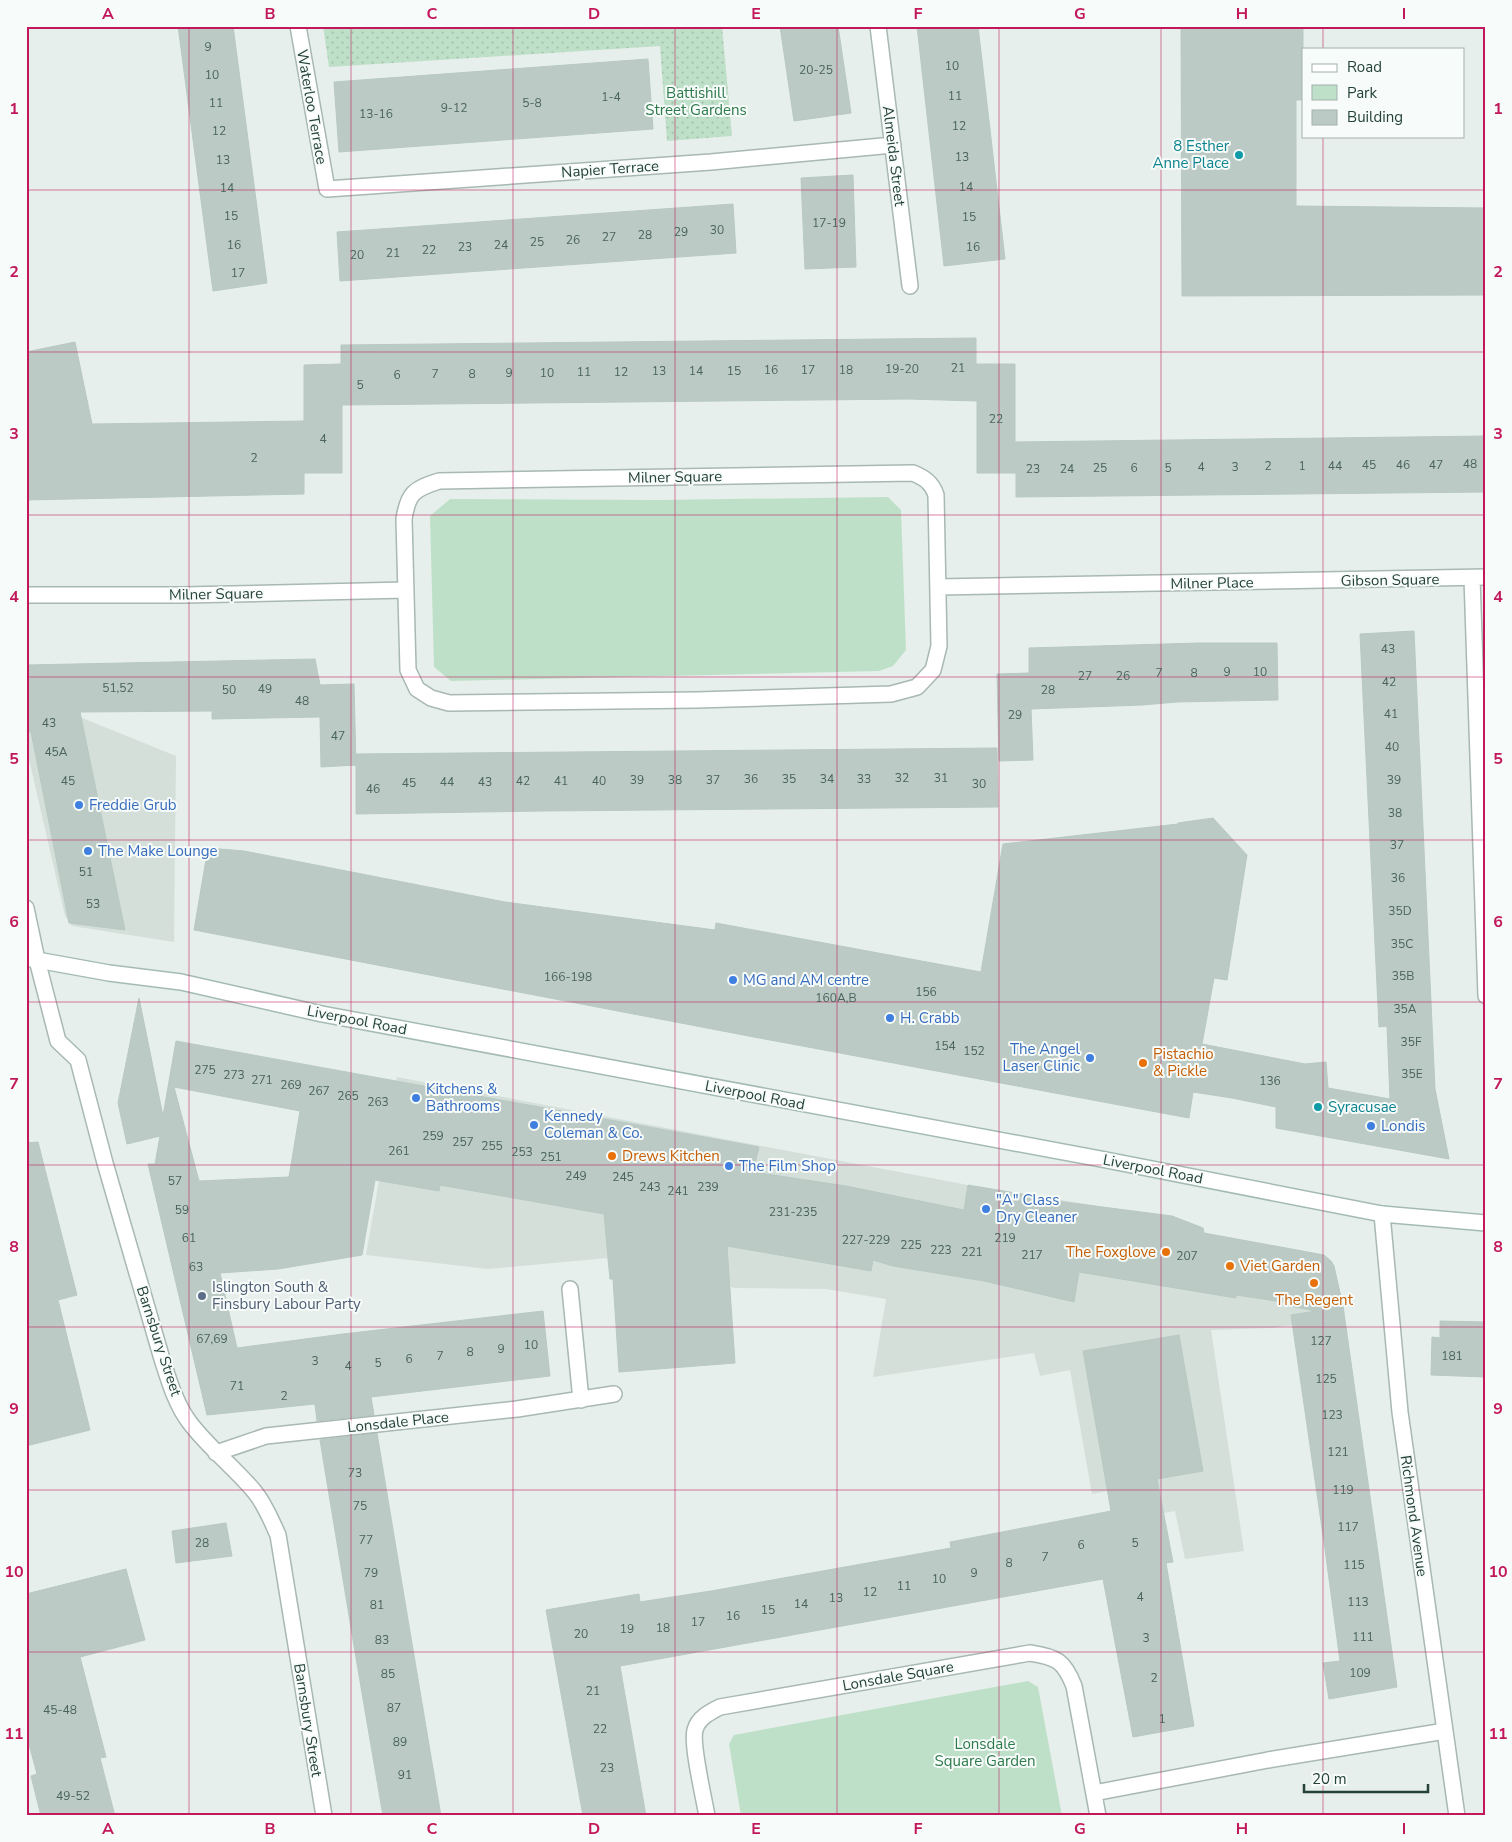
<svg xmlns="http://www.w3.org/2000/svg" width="1512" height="1842" font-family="'Nunito Sans',sans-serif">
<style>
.built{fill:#d4dfda}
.grass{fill:url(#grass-dots)}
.park{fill:#bfe0c8}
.building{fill:#bbcac4;stroke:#b8c9c2;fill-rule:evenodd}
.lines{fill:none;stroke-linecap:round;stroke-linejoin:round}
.minor-casing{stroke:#a8b8b2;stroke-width:18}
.secondary-casing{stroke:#a4bbb3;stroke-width:18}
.minor{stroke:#fff;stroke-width:15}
.secondary{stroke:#fff;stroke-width:15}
.grid{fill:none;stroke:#c2185b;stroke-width:1;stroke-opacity:0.55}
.culture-dot{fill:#0f9aa8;stroke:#f7fbf9;stroke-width:2}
.shop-dot{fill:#3f7fe0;stroke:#f7fbf9;stroke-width:2}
.food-dot{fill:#e8710a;stroke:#f7fbf9;stroke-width:2}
.service-dot{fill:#5c6f8a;stroke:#f7fbf9;stroke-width:2}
.labels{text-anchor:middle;stroke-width:4;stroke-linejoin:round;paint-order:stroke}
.number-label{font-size:12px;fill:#4a645c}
.park-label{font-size:15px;fill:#2d7a4b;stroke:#f7fbf9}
.street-label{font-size:15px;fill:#24423a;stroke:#f7fbf9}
.culture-label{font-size:15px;fill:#0d838f;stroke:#f7fbf9;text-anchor:end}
.shop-label{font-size:15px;fill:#366cbe;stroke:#f7fbf9;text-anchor:start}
.food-label{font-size:15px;fill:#c56008;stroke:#f7fbf9;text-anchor:start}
.service-label{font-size:15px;fill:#4e5e75;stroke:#f7fbf9;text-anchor:start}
.neatline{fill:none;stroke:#c2185b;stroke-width:2}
.grid-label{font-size:16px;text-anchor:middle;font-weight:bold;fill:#c2185b}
</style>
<defs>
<pattern id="grass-dots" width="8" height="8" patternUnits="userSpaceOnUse" patternTransform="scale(1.25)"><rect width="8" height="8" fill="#bfe0c8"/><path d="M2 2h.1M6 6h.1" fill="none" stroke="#a4c1ad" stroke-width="1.8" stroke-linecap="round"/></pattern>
</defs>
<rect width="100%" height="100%" fill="#e6efeb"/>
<path class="built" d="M70,713L176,756L174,942L72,926L65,916L26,746V714Z
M397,1077L968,1185L1178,1219L1203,1228L1205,1236L1247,1241L1324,1255L1331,1261L1334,1266L1344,1318L1272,1328L1211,1330L1244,1551L1185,1559L1175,1511L1163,1513L1134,1486L1092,1494L1070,1370L1040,1376L1034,1353L873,1377L886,1299L826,1289L734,1288L708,1277L622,1281L610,1279L607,1258L488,1269L366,1255Z"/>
<path class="grass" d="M323,26H722L732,136L667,141L660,46L329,67Z"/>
<path class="park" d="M888,497L901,510L906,650L893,666L879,671L451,681L434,667L430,516L450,499L658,500Z
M1028,1681L1038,1687L1062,1816H741L729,1744L734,1735Z"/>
<path class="building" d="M178,26H233L267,283L213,291Z
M780,26H838L851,113L794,121Z
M917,26H978L1005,259L944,266Z
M1181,26H1303V100H1296V206L1486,208V295L1182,296Z
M648,59L653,129L339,152L334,82Z
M853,175L856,267L805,269L801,178Z
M733,204L736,253L340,281L337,232Z
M976,338V364H1015V442L1486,436V492L1016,497V473H977V401L909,399L342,405V473H304V494L26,500V352L75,342L92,424L304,421V365L341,364V345Z
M1414,631L1435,1089L1449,1159L1276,1128V1107L1232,1098L1193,1092L1189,1118L754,1037L194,930L208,848L244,851L505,902L715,930L716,923L981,972L1003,844L1178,824V823L1213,818L1247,855L1227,980L1214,978L1202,1044L1305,1064L1326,1062L1328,1088L1390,1099L1387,1026L1379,1027L1360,634Z
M1199,643H1277L1278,700L1177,702L1142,705L1031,709L1033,760L999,761L997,674L1029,673V648Z
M315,659L320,685L354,684L356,765L321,767L320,717L212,719V711L80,712L125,930L69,923L31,732L26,731V665Z
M997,748L998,807L543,811L356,814V754Z
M139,998L163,1116L176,1041L759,1147L753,1172L846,1186L964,1210L968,1185L1057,1200L1056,1201L1172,1216L1203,1228L1204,1233L1324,1255L1331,1261L1334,1266L1343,1306L1397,1687L1329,1699L1323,1663L1340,1661L1325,1549L1291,1315L1316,1311L1290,1306L1289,1303L1236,1295V1298L1079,1272L1074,1302L984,1281L893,1266L873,1260L871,1271L727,1246L735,1363L619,1372L613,1279H610L604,1214L440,1185L439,1191L375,1180L362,1255L278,1269L220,1273L237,1348L343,1334L543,1311L550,1376L371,1397L374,1415L317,1421L315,1404L207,1415L148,1164H155L160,1136L127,1144L118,1103ZM174,1087L300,1111L289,1177L199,1181Z
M38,1142L77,1295L58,1300L90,1430L26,1446V1143Z
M1440,1321L1486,1322V1377L1431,1375L1432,1337L1440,1338Z
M1179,1335L1203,1471L1157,1479L1173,1562L1166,1563L1194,1726L1133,1737L1103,1579L620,1666L646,1816H583L546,1610L639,1594L640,1602L711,1591L951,1548L950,1542L1111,1511L1083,1351Z
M377,1433L402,1584L441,1816H383L354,1646L320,1440Z
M226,1523L232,1556L176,1563L172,1531Z
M126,1569L145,1640L80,1657L106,1757L100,1758L115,1816H41L31,1776L37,1774L26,1733V1594Z"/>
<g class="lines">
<g class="minor-casing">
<path id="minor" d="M298,26L327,189L711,162L893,145
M878,26L910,286
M913,473C925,478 932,483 936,495L939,646L933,670L917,687L891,694L697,700L449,703L431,698L417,689L408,670L404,519C408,493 414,489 439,481Z
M1472,578L1486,996
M938,587L1486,577
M26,595H184L406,590
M26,908L37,960L58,1041L78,1060L105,1163L162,1359C169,1381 176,1405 190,1423C209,1448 234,1467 254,1491C265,1504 271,1520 278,1535L324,1816
M1382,1214L1400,1412L1457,1816
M570,1289L581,1400
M216,1453L266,1436L517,1409L614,1394
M1094,1793L1268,1760L1445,1731
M707,1816C704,1798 691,1744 695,1730C698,1718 710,1712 720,1707L1030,1653C1057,1657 1064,1661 1074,1686L1098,1816"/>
</g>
<g class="secondary-casing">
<path id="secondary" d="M26,958L109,973L181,982L322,1014L1101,1159L1382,1214L1486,1223"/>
</g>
<use href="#minor" class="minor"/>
<use href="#secondary" class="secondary"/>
</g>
<path class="grid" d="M189,26V1816M351,26V1816M513,26V1816M675,26V1816M837,26V1816M999,26V1816M1161,26V1816M1323,26V49M1323,136V1816M26,190H1486M26,352H1486M26,515H1486M26,677H1486M26,840H1486M26,1002H1486M26,1165H1486M26,1327H1486M26,1490H1486M26,1652H1486"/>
<g class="culture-dot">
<circle cx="1239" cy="155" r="5"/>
<circle cx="1318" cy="1107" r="5"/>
</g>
<g class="shop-dot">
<circle cx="79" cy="805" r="5"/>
<circle cx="88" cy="851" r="5"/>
<circle cx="733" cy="980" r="5"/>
<circle cx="890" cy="1018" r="5"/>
<circle cx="1090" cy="1058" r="5"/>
<circle cx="416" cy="1098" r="5"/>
<circle cx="534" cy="1125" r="5"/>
<circle cx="1371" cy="1126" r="5"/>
<circle cx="729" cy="1166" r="5"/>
<circle cx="986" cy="1209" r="5"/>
</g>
<g class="food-dot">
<circle cx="1143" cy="1063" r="5"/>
<circle cx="612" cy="1156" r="5"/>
<circle cx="1166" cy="1252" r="5"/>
<circle cx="1230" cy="1266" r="5"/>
<circle cx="1314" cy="1283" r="5"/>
</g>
<circle class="service-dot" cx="202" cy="1296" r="5"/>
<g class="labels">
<g class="number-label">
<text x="208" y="51">9</text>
<text x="952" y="70">10</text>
<text x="816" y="74">20-25</text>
<text x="212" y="79">10</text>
<text x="955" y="100">11</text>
<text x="611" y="101">1-4</text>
<text x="216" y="107">11</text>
<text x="532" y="107">5-8</text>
<text x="454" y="112">9-12</text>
<text x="376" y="118">13-16</text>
<text x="959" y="130">12</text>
<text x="219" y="135">12</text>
<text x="962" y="161">13</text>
<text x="223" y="164">13</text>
<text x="966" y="191">14</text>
<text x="227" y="192">14</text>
<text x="231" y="220">15</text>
<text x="969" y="221">15</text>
<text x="829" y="227">17-19</text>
<text x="717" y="234">30</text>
<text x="681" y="236">29</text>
<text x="645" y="239">28</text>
<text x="609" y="241">27</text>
<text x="573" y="244">26</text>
<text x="537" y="246">25</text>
<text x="234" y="249">16</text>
<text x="501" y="249">24</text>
<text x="465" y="251">23</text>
<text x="973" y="251">16</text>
<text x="429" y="254">22</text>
<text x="393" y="257">21</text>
<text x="357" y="259">20</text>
<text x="238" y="277">17</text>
<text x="958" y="372">21</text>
<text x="902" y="373">19-20</text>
<text x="771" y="374">16</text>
<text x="808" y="374">17</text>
<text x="846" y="374">18</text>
<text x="659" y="375">13</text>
<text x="696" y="375">14</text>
<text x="734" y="375">15</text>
<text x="584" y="376">11</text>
<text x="621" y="376">12</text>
<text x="509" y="377">9</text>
<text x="547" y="377">10</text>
<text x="435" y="378">7</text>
<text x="472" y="378">8</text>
<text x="397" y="379">6</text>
<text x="360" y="389">5</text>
<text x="996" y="423">22</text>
<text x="323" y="443">4</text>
<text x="254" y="462">2</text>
<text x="1470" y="468">48</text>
<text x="1369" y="469">45</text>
<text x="1403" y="469">46</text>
<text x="1436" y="469">47</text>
<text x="1268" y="470">2</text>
<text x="1302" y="470">1</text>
<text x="1335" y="470">44</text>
<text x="1201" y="471">4</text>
<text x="1235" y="471">3</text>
<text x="1100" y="472">25</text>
<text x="1134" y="472">6</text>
<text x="1168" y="472">5</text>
<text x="1033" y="473">23</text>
<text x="1067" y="473">24</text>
<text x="1388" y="653">43</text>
<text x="1227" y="676">9</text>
<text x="1260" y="676">10</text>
<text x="1159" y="677">7</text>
<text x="1194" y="677">8</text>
<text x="1085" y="680">27</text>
<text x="1123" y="680">26</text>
<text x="1389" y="686">42</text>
<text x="118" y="692">51,52</text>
<text x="265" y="693">49</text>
<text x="229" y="694">50</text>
<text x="1048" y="694">28</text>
<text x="302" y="705">48</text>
<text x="1391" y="718">41</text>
<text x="1015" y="719">29</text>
<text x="49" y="727">43</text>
<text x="338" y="740">47</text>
<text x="1392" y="751">40</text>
<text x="56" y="756">45A</text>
<text x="902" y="782">32</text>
<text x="941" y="782">31</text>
<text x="751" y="783">36</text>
<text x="789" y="783">35</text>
<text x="827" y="783">34</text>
<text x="864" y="783">33</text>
<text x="637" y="784">39</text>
<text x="675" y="784">38</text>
<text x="713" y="784">37</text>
<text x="1394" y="784">39</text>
<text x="68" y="785">45</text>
<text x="523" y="785">42</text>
<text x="561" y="785">41</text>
<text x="599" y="785">40</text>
<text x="447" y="786">44</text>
<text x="485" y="786">43</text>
<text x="409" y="787">45</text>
<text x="979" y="788">30</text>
<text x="373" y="793">46</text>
<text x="1395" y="817">38</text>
<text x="1397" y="849">37</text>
<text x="86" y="876">51</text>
<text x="1398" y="882">36</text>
<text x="93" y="908">53</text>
<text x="1400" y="915">35D</text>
<text x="1402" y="948">35C</text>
<text x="1403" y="980">35B</text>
<text x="568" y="981">166-198</text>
<text x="926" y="996">156</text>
<text x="836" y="1002">160A,B</text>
<text x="1405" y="1013">35A</text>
<text x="1411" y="1046">35F</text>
<text x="945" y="1050">154</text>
<text x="974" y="1055">152</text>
<text x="205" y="1074">275</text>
<text x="1412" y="1078">35E</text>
<text x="234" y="1079">273</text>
<text x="262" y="1084">271</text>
<text x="1270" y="1085">136</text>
<text x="291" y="1089">269</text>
<text x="319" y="1095">267</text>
<text x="348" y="1100">265</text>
<text x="378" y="1106">263</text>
<text x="433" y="1140">259</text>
<text x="463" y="1146">257</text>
<text x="492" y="1150">255</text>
<text x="399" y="1155">261</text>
<text x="522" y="1156">253</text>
<text x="551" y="1161">251</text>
<text x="576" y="1180">249</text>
<text x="623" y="1181">245</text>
<text x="175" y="1185">57</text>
<text x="650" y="1191">243</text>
<text x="708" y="1191">239</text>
<text x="678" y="1195">241</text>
<text x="182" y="1214">59</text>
<text x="793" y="1216">231-235</text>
<text x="189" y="1242">61</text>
<text x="1005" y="1242">219</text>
<text x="866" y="1244">227-229</text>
<text x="911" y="1249">225</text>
<text x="941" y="1254">223</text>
<text x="972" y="1256">221</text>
<text x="1032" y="1259">217</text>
<text x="1187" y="1260">207</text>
<text x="196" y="1271">63</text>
<text x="212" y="1343">67,69</text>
<text x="1321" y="1345">127</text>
<text x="531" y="1349">10</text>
<text x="501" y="1353">9</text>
<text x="470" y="1356">8</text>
<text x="440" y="1360">7</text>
<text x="1452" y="1360">181</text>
<text x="409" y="1363">6</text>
<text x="315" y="1365">3</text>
<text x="378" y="1367">5</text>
<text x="348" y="1370">4</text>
<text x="1326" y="1383">125</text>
<text x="237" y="1390">71</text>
<text x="284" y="1400">2</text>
<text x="1332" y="1419">123</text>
<text x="1338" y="1456">121</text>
<text x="355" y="1477">73</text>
<text x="1343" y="1494">119</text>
<text x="360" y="1510">75</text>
<text x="1348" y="1531">117</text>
<text x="366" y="1544">77</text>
<text x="202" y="1547">28</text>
<text x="1135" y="1547">5</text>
<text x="1081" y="1549">6</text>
<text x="1045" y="1561">7</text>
<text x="1009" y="1567">8</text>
<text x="1354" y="1569">115</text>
<text x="371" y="1577">79</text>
<text x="974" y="1577">9</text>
<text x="939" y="1583">10</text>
<text x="904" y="1590">11</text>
<text x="870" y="1596">12</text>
<text x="1140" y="1601">4</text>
<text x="836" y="1602">13</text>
<text x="1358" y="1606">113</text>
<text x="801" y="1608">14</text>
<text x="377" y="1609">81</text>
<text x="768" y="1614">15</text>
<text x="733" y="1620">16</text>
<text x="698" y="1626">17</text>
<text x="663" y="1632">18</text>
<text x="627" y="1633">19</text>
<text x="581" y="1638">20</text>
<text x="1363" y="1641">111</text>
<text x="1146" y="1642">3</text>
<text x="382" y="1644">83</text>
<text x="1360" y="1677">109</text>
<text x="388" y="1678">85</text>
<text x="1154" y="1682">2</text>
<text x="593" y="1695">21</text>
<text x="394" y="1712">87</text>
<text x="60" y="1714">45-48</text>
<text x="1162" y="1723">1</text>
<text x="600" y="1733">22</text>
<text x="400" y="1746">89</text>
<text x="607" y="1772">23</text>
<text x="405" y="1779">91</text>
<text x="73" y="1800">49-52</text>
</g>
<g class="park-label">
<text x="696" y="98">Battishill<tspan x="696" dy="17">Street Gardens</tspan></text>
<text x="985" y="1749">Lonsdale<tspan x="985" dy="17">Square Garden</tspan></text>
</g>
<g class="street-label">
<text transform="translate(312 107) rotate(80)" y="5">Waterloo Terrace</text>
<text transform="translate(894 156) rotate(83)" y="5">Almeida Street</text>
<text transform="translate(610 169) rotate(-4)" y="5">Napier Terrace</text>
<text transform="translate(675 477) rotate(-1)" y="5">Milner Square</text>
<text transform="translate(1390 580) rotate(-1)" y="5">Gibson Square</text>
<text transform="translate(1212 583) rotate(-1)" y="5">Milner Place</text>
<text transform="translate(216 594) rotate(-1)" y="5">Milner Square</text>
<text transform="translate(357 1020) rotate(11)" y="5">Liverpool Road</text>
<text transform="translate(755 1095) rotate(11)" y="5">Liverpool Road</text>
<text transform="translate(1153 1169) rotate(11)" y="5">Liverpool Road</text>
<text transform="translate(159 1341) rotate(72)" y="5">Barnsbury Street</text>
<text transform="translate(398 1422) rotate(-6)" y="5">Lonsdale Place</text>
<text transform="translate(1414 1516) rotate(82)" y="5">Richmond Avenue</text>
<text transform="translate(898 1676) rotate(-10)" y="5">Lonsdale Square</text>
<text transform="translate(308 1720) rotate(81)" y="5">Barnsbury Street</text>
</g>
<g class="culture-label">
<text x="1229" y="151">8 Esther<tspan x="1229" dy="17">Anne Place</tspan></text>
<text x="1328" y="1112" text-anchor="start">Syracusae</text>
</g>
<g class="shop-label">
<text x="89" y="810">Freddie Grub</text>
<text x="98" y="856">The Make Lounge</text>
<text x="743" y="985">MG and AM centre</text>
<text x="900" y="1023">H. Crabb</text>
<text x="1080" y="1054" text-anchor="end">The Angel<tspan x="1080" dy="17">Laser Clinic</tspan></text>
<text x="426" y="1094">Kitchens &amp;<tspan x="426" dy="17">Bathrooms</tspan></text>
<text x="544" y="1121">Kennedy<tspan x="544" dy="17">Coleman &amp; Co.</tspan></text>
<text x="1381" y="1131">Londis</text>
<text x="739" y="1171">The Film Shop</text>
<text x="996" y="1205">"A" Class<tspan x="996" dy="17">Dry Cleaner</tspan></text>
</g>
<g class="food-label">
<text x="1153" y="1059">Pistachio<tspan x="1153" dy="17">&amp; Pickle</tspan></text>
<text x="622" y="1161">Drews Kitchen</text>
<text x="1156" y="1257" text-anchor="end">The Foxglove</text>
<text x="1240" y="1271">Viet Garden</text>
<text x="1314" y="1305" text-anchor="middle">The Regent</text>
</g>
<g class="service-label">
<text x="212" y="1292">Islington South &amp;<tspan x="212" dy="17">Finsbury Labour Party</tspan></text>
</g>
</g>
<rect width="1512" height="1842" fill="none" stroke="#f7fbf9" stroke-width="55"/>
<rect x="1302" y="48" width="162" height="90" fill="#f7fbf9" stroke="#a3b1ad"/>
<rect x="1312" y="64" width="25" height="8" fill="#ffffff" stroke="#a3b1ad"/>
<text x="1347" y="72" font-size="15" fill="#24423a">Road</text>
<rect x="1312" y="85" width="25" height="15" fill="#bfe0c8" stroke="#a3b1ad"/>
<text x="1347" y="98" font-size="15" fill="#24423a">Park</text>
<rect x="1312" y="110" width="25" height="15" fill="#bbcac4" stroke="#a3b1ad"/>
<text x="1347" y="122" font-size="15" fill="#24423a">Building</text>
<path d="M1304 1784v8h124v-8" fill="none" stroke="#24423a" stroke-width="2.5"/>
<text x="1312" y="1784" font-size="15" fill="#24423a" stroke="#f7fbf9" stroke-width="4" paint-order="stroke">20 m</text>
<rect x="28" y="28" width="1456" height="1786" class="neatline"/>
<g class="grid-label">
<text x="108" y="19">A</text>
<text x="270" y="19">B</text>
<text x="432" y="19">C</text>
<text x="594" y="19">D</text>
<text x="756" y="19">E</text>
<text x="918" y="19">F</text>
<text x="1080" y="19">G</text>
<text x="1242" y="19">H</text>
<text x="1404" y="19">I</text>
<text x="14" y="114">1</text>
<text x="1498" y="114">1</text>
<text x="14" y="277">2</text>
<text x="1498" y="277">2</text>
<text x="14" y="439">3</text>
<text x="1498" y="439">3</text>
<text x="14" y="602">4</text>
<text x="1498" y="602">4</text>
<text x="14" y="764">5</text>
<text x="1498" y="764">5</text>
<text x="14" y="927">6</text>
<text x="1498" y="927">6</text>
<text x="14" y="1089">7</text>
<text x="1498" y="1089">7</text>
<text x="14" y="1252">8</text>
<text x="1498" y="1252">8</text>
<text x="14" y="1414">9</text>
<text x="1498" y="1414">9</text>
<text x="14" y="1577">10</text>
<text x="1498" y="1577">10</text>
<text x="14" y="1739">11</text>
<text x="1498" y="1739">11</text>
<text x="108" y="1834">A</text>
<text x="270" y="1834">B</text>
<text x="432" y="1834">C</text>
<text x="594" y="1834">D</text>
<text x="756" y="1834">E</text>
<text x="918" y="1834">F</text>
<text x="1080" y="1834">G</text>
<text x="1242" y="1834">H</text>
<text x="1404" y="1834">I</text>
</g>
</svg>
